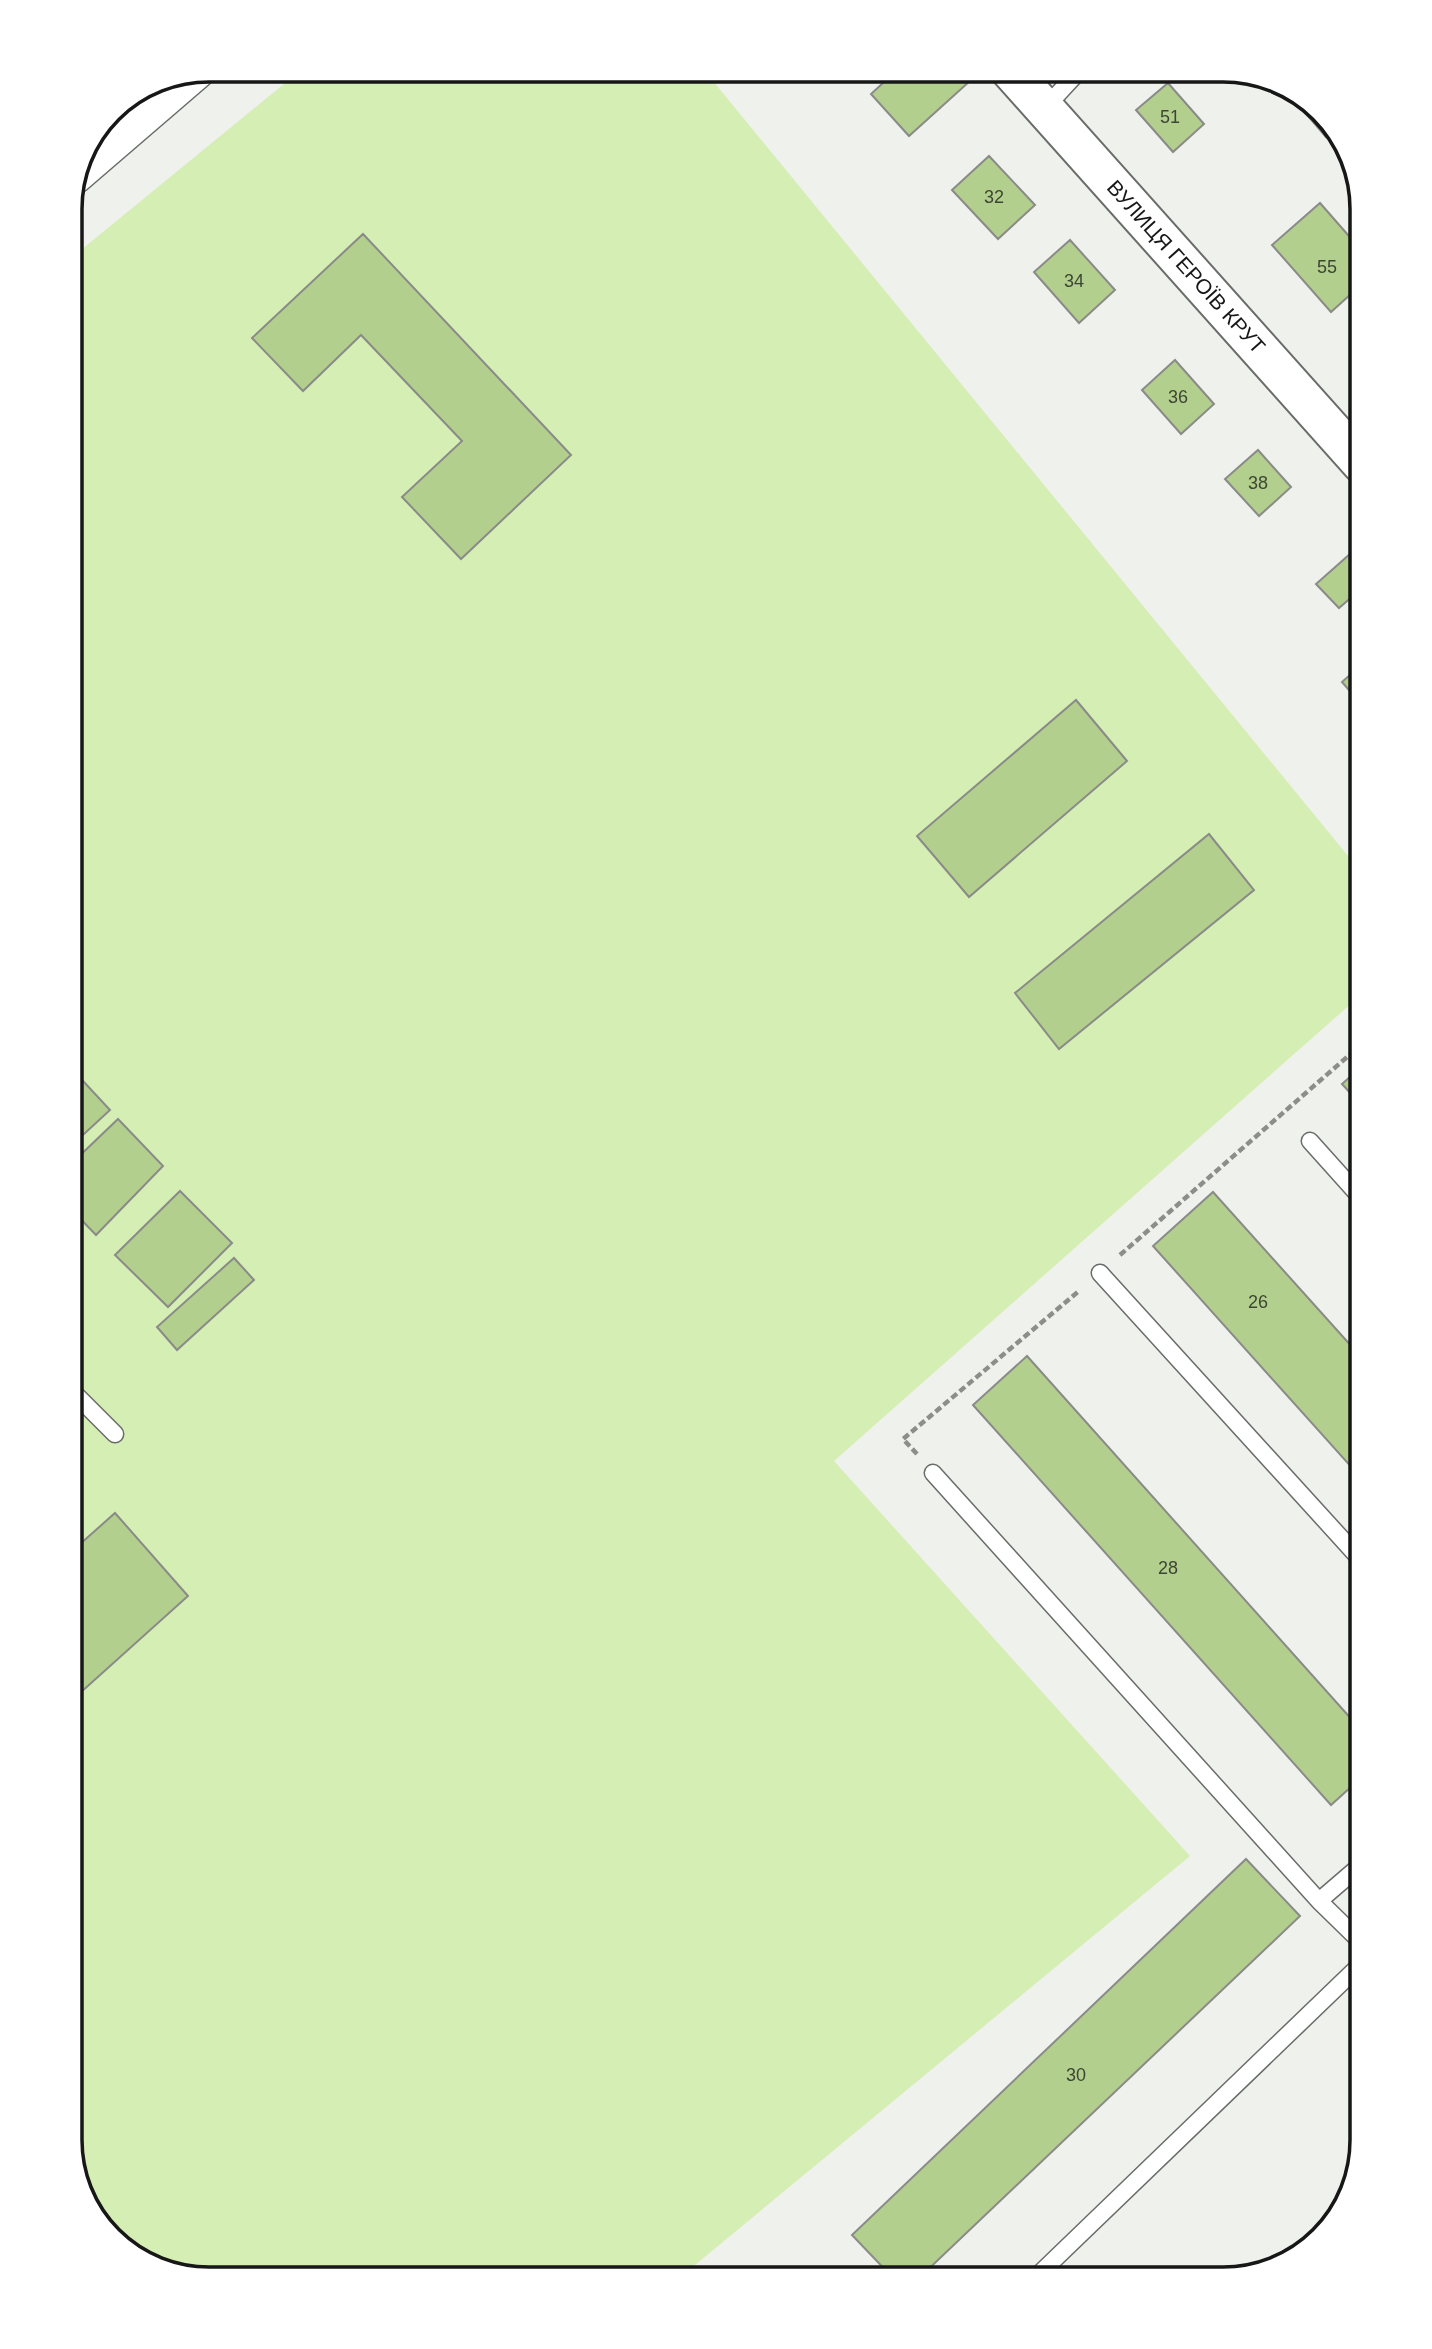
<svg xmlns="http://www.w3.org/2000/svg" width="1432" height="2349" font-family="Helvetica,sans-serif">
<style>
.green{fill:#d4eeb4}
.building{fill:#b3cf8d;stroke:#8a8b88;stroke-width:2}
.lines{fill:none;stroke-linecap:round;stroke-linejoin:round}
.service-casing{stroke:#6a6c69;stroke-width:19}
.minor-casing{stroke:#6a6c69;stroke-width:35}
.tertiary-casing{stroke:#6a6c69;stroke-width:42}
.path{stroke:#8d8e8c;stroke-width:4.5;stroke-dasharray:7 3.5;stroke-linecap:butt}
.service{stroke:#fff;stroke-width:16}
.minor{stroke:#fff;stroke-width:32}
.tertiary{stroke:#fff;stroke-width:38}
.labels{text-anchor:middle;stroke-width:7;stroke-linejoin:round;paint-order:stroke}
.number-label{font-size:18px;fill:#3d4534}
.street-label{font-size:21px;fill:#161716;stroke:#fff}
.rim{fill:none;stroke:#161716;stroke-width:3.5}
</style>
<rect width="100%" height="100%" fill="#eff1ed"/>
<path class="green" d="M301,70H704L1362,873V994L834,1461L1190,1856L678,2279H200L131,2255L84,2201L70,2140V259Z"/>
<path class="building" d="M897,70H960L970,81L909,136L871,94Z
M1168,83L1204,124L1173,152L1136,110Z
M1284,88L1301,94L1333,131L1326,137Z
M989,156L1035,205L998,239L952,190Z
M1320,203L1362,251V284L1331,312L1272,245Z
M363,234L571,455L461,559L402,497L462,441L361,335L303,391L252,338Z
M1070,240L1115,290L1079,323L1034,272Z
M1175,360L1214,404L1181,434L1142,390Z
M1258,450L1291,487L1259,516L1225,479Z
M1350,554L1362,567V588L1339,608L1316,584Z
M1362,664V705L1342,682Z
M1076,700L1127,761L969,897L917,836Z
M1209,834L1254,890L1059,1049L1015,993Z
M1362,1066V1106L1342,1084Z
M70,1067L110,1110L70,1147Z
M118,1119L163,1166L96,1235L70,1208V1165Z
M180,1191L232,1243L168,1307L115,1255Z
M1213,1192L1362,1358V1479L1153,1246Z
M234,1258L254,1280L177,1350L157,1327Z
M1027,1356L1362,1731V1777L1331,1805L973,1405Z
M115,1513L188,1596L70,1702V1553Z
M1246,1859L1300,1916L918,2279H894L852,2235Z"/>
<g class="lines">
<g class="service-casing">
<path id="service" d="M1044,109L1080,70
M1310,1141L1362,1199
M1100,1273L1362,1561
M70,1389L115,1434
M933,1473L1319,1901
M1362,1943L1319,1901L1362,1864
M1034,2279L1362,1963"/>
</g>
<g class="minor-casing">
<path id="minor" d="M76,177L198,72"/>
</g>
<g class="tertiary-casing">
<path id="tertiary" d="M1010,70L1362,464"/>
</g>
<path class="path" d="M1120,1255L1362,1044
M917,1454L903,1439L1079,1291"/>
<use href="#service" class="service"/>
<use href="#minor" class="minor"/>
<use href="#tertiary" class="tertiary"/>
</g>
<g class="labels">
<g class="number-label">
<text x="1170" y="123">51</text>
<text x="994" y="203">32</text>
<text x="1327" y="273">55</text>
<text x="1074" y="287">34</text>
<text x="1178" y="403">36</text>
<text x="1258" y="489">38</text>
<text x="1258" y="1308">26</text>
<text x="1168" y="1574">28</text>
<text x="1076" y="2081">30</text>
</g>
<g class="street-label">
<text transform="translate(1186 267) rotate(48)" y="7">ВУЛИЦЯ ГЕРОЇВ КРУТ</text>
</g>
</g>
<path d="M0 0H1432V2349H0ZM209 82H1223A127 127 0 0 1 1350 209V2140A127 127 0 0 1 1223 2267H209A127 127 0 0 1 82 2140V209A127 127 0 0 1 209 82Z" fill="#fff" fill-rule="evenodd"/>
<path class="rim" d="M209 82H1223A127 127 0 0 1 1350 209V2140A127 127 0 0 1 1223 2267H209A127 127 0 0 1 82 2140V209A127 127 0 0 1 209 82Z"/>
</svg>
